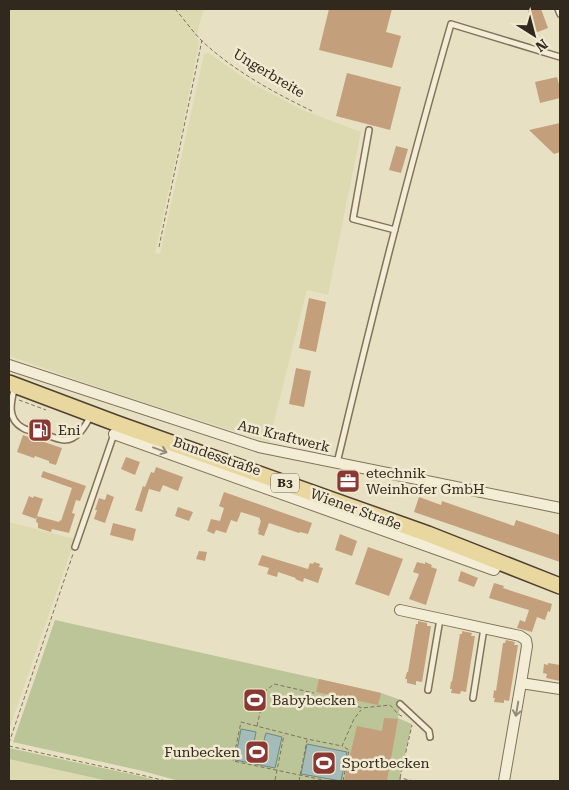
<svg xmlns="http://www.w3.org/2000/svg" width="569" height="790" font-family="'Roboto Serif',serif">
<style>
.farmland{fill:#dddab1}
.green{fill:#bcc598}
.water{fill:#a4bcb7;stroke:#6d8984}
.building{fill:#c39f7c}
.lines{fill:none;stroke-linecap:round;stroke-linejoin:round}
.lane-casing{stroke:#81725c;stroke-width:8}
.street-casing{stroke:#81725c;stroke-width:12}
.primary-casing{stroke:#4f402f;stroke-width:18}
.path{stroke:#81725c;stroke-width:1;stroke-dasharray:4 2.5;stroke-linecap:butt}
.lane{stroke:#f4edd5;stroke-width:5}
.street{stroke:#f4edd5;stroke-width:10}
.primary{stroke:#e8d79e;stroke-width:15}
.oneway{stroke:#938b7a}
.labels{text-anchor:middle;stroke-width:5;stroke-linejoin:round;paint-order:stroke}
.shield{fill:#f1ead1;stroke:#6b6354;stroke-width:1}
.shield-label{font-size:12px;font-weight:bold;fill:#32291e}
.street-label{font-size:14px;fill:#32291e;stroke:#f1ead1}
.poi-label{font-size:14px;fill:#32291e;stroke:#f1ead1;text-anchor:start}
</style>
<rect width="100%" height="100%" fill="#e8e0c3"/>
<path class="farmland" d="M9,9H204L196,36L199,43L179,144L155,253L160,254L204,54L209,53L251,83L303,110L361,132L328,295L307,290L269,442L124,396L9,356Z
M9,522L75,539L9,730Z
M9,759L108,781H9Z"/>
<path class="green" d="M55,620L381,693L401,700L398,718L412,724L399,781H179L143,771L13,742Z
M9,748L140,776L159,781H108L9,759Z"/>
<path class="water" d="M241,729L256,732L254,742L263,744L266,733L282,737L275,768L235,760Z
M307,744L347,752L341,781L301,774Z"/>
<path class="building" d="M329,9H392L386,32L401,36L392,68L319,50Z
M534,9H541L548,28L535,33L528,11Z
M347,73L401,87L390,130L336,116Z
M557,77L560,88V98L540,103L535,82Z
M560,123V152L554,154L529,130Z
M396,146L408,149L401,173L389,170Z
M309,298L326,302L316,352L299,348Z
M296,368L311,371L304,407L289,404Z
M35,419L50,424L48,431L32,427Z
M23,435L28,437L29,435L41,437L45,439L44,442L62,448L56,465L49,463V461L35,456L34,458L17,452Z
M126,457L140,462L135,475L121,469Z
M156,467L183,477L178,491L163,485L160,492L149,489L142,512L135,510L143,486L145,487L151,472L154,473Z
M43,471L86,486L80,501L76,500L72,513L75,514L69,533L52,529L51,532L38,528V523L36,522L37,516L59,522L60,520L61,521L72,488L41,477Z
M338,475L359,478L357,488L336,485Z
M224,492L312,523L308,534L300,532L299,533L269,523L264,536L258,534L259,531L258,530L261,521L260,520V518L241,512L237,522L231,520L226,533L216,530L214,534L207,531L211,519L220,521L224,508L219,506Z
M107,494L114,497L105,523L94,519L97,510H95L99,498L105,500Z
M29,496L33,498L34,496L43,499L36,519L22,514Z
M419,497L441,505L442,501L514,526L516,520L560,535V562L414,512Z
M178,507L193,512L189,521L175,516Z
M113,523L136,529L133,541L110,535Z
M340,534L357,541L352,556L335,550Z
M368,547L403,559L389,596L355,584Z
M199,551L207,552L205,561L196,559Z
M262,555L308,569L310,563L313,564L314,562L320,564L319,567L323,568L318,583L304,578L303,582L295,579L296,578L278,572L277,577L267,574L269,568L258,565Z
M417,562L425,564V562L432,565L431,567L437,569L426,605L409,599L419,574L413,572Z
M461,571L478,578L474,587L458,581Z
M494,583L504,586L503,588L552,604L550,612L548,611L545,620L537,617L532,632L517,628L520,620L525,622L529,610L489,598Z
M418,621L427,623V626H431L422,682L416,681V685L407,683V679H405L407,672H408L416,624H418Z
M462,631L472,633L471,636H475L466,692L461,691L460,694L451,693L452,689H450L451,681L452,682L460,634H462Z
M506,640L515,642L514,645H518L509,701L504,700V703L494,702L495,698H493L494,690L496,691L503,643H505Z
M548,663L560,665V681L546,678L547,674L543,673L544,664L548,665Z
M319,679L381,693L378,705L316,692Z
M384,718L398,719L387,781H344L357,726L382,731Z"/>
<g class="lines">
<g class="lane-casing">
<path id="lane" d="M558,9L560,14
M369,130L353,219L395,230
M15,386C11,401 6,419 23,428C28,431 36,432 42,433C47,435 58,440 64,440C78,440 86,425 91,415
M337,463C372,316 409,169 451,24L560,57
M75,547L114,434
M428,690L440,619
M473,698L484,628
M400,704L429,731L430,737"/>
</g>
<g class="street-casing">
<path id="street" d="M9,365L259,447L560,508
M114,434L494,570L499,562
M400,610L520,636L526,640L527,646L521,683
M504,781L521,683L560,689"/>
</g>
<g class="primary-casing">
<path id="primary" d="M9,383L118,424L428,534L560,586"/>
</g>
<path class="path" d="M175,9C184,19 192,31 202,41C234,71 273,92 312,111
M159,247L202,40
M19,400L46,410
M249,689L264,693L261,708H250L244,706Z
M264,692L274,684L314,693
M339,702H346L362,708L390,705L398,714L403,717
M257,726L261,708
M9,743L73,554
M9,746L141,775L166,781
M400,778L412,725
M275,780L284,735
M299,781L307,740
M328,781L233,761L241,722L307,739L342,746
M343,781L349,750L342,746L354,719L361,710
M400,781V778L414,781"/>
<use href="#lane" class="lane"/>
<use href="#street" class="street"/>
<use href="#primary" class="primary"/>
</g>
<defs><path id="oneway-shaft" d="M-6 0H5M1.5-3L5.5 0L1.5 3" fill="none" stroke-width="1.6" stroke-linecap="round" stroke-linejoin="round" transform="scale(1.25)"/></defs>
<g class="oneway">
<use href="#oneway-shaft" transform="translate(160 450) rotate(20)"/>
<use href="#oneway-shaft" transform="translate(517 709) rotate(100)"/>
</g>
<defs>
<g id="fuel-square" transform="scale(1.25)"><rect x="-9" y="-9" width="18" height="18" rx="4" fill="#893832" stroke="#f1ead1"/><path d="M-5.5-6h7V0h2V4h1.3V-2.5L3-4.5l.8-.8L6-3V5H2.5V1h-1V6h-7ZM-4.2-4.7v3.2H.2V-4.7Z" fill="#fff"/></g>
<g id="office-square" transform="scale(1.25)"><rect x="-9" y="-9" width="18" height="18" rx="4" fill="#893832" stroke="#f1ead1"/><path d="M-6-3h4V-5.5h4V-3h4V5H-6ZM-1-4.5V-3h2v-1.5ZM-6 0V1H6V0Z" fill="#fff"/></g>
<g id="stadium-square" transform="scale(1.25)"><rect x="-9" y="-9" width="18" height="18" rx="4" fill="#893832" stroke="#f1ead1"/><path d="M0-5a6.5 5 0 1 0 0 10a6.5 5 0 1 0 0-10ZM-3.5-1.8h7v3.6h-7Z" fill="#fff"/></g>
</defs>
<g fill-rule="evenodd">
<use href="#fuel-square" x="40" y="430"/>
<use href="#office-square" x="348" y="481"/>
<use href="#stadium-square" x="255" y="700"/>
<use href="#stadium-square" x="257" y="752"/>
<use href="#stadium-square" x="324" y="763"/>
</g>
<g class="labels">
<rect class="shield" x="271" y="473.5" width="28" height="19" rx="4"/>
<g class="shield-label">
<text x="285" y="487">B3</text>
</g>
<g class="street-label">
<text transform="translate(269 73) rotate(31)" y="5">Ungerbreite</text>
<text transform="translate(284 436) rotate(14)" y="5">Am Kraftwerk</text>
<text transform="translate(217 456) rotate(19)" y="5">Bundesstraße</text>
<text transform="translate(356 509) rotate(20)" y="5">Wiener Straße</text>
</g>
<g class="poi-label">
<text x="58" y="435">Eni</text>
<text x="366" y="478">etechnik<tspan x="366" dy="16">Weinhofer GmbH</tspan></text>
<text x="272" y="705">Babybecken</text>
<text x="240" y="757" text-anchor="end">Funbecken</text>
<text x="342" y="768">Sportbecken</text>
</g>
</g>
<rect width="569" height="790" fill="none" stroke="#32291e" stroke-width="20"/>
<g transform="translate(534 35) rotate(144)" stroke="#f1ead1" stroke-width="4" paint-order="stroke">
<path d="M0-4L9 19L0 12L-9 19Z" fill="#32291e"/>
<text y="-8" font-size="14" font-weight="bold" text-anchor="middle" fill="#32291e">N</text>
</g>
</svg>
